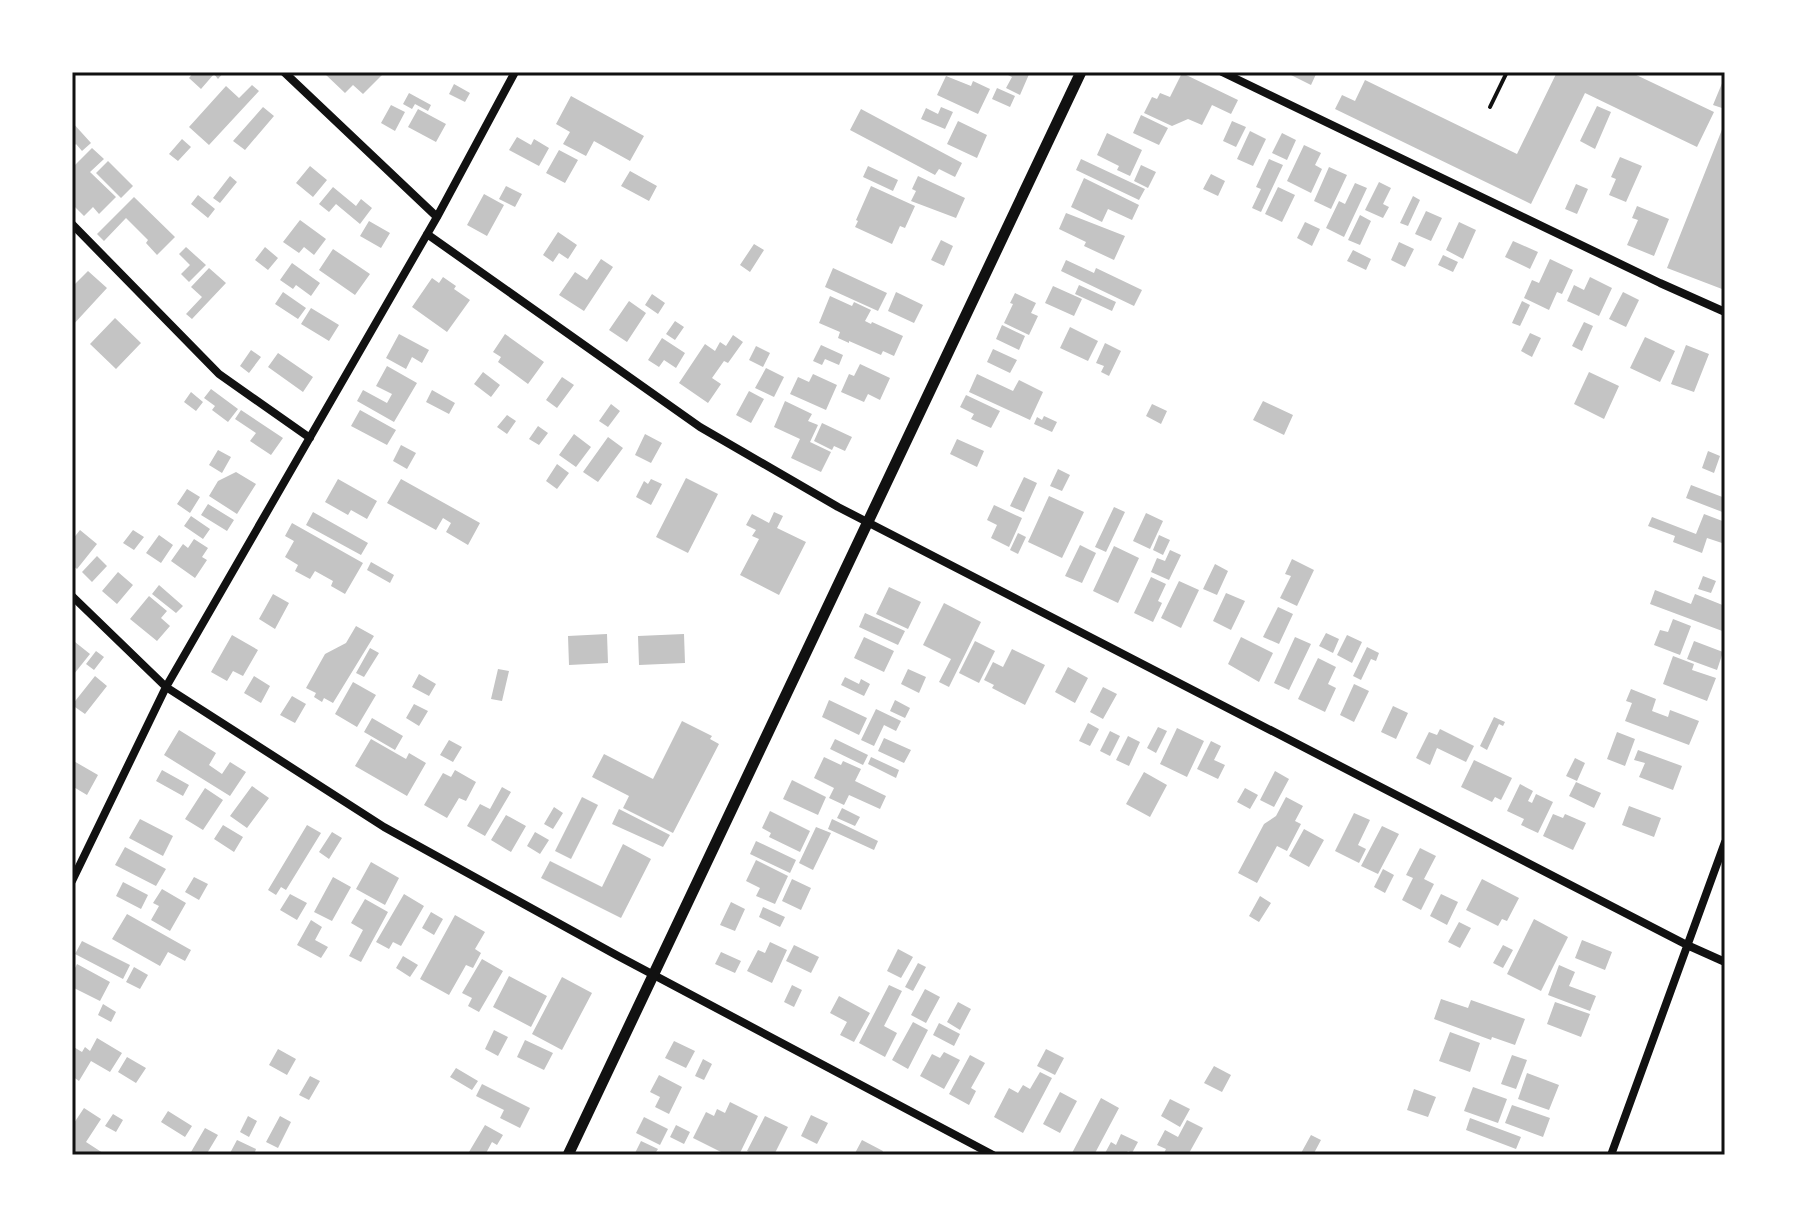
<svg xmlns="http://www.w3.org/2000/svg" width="1797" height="1227" font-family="Helvetica,sans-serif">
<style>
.building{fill:#c4c4c4}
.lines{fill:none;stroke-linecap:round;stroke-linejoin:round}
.service{stroke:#111;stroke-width:4}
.minor{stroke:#111;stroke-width:8}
.secondary{stroke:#111;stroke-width:11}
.neatline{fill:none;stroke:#111;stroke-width:3}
</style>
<rect width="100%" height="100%" fill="#fff"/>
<path class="building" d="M194,72H224L218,79L214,74L201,89L189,78Z
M328,72H385L363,94L353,85L345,93L325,74Z
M1002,72H1030L1020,95L1006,88L1012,77Z
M1292,72H1317L1311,85L1291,75Z
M1557,72H1630L1714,112L1697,147L1585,93L1531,204L1335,109L1342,95L1355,101L1365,80L1517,154Z
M1182,73L1238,100L1231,114L1212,105L1202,125L1188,119L1172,126L1144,113L1152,97L1157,99L1160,93L1170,97Z
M946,76L971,86L973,81L990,89L978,114L937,95Z
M1725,76V109L1713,105Z
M454,84L470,93L465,102L449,94Z
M252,85L259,91L209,145L189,127L226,86L239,98Z
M997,88L1015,96L1010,107L992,99Z
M409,93L431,105L428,111L415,104L412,109L403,104Z
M571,96L644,136L630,161L594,141L586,156L563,144L570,132L556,124Z
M391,105L405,112L395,131L381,123Z
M1597,106L1611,112L1595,149L1580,141Z
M263,107L274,116L245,150L233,141Z
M941,107L953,112L945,129L921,119L926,108L938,114Z
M418,109L446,124L436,142L408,127Z
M861,109L962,163L955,177L939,169L935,175L850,130Z
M1141,115L1168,128L1159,145L1133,133Z
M958,121L987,135L977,158L947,144Z
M1232,121L1246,127L1236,147L1223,141Z
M72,122L91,143L82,151L76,144L72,148Z
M1725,122V281L1722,289L1667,268Z
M1250,131L1266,139L1253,166L1237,159Z
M1107,133L1142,150L1130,176L1117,170L1119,166L1097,155Z
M1282,133L1296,140L1287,160L1272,153Z
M517,137L531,145L534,139L549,148L539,166L509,150Z
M182,139L191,147L178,161L169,154Z
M1304,145L1321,153L1315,165L1322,169L1311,193L1287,181Z
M92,148L104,159L90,172L116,197L99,214L93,207L84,216L72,204V168Z
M559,150L578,160L565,183L546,173Z
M1620,157L1642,166L1626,202L1609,195L1616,179L1611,177Z
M1081,159L1145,189L1139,200L1076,170Z
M1269,159L1283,165L1261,212L1252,208L1261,189L1256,187Z
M108,161L133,186L121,198L96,173Z
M1141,165L1156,172L1148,188L1134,181Z
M310,166L327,180L313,197L296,183Z
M868,166L898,180L893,191L863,177Z
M1329,167L1347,175L1331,209L1314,201Z
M630,171L657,186L649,201L621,186Z
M1211,174L1225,181L1218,196L1203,189Z
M230,176L237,182L220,203L213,198Z
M918,176L965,198L956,218L911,201L916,191L912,189Z
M1084,178L1139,205L1132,220L1108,209L1102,222L1071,207Z
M1379,182L1391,188L1383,204L1389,207L1383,218L1365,210Z
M1355,183L1367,188L1344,237L1326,228L1339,201L1345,204Z
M1576,184L1588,189L1577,214L1565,209Z
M506,186L522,194L515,207L499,199Z
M871,186L915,206L905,228L900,226L892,244L855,227L858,221L856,220Z
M333,187L356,206L361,199L372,208L360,224L336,204L329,212L319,204Z
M1278,187L1295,195L1282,222L1265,214Z
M484,194L504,205L487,236L467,225Z
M198,195L215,209L208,218L191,204Z
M1413,196L1420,200L1408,226L1400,223Z
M134,197L175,237L157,255L146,243L148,240L126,218L104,241L97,234Z
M1637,206L1669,219L1654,256L1627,245L1638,220L1632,218Z
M1426,211L1442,218L1431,241L1415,234Z
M1066,213L1125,236L1114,260L1084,246L1086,242L1059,229Z
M1360,215L1371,221L1360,245L1348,240Z
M300,220L326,239L314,255L304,247L299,253L283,242Z
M369,221L390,233L381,248L360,236Z
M1305,222L1320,229L1312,246L1297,238Z
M1459,222L1476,230L1463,259L1446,250Z
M558,232L577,245L568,259L559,253L553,262L543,255Z
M941,240L953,246L944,266L931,260Z
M1513,241L1538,252L1530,269L1505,257Z
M1399,242L1414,249L1405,267L1391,260Z
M754,244L764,250L750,272L740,265Z
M186,247L206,265L189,282L181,274L190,265L179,254Z
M265,247L278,258L268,270L255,260Z
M333,249L370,274L355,295L319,270Z
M1353,250L1371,259L1366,270L1347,261Z
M1443,255L1458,262L1453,272L1438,265Z
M601,259L613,267L584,311L559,295L575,272L587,280Z
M1550,259L1573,270L1562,294L1557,292L1549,310L1524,298L1532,280L1539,283Z
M1066,260L1094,273L1096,268L1142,290L1134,306L1061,271Z
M292,263L320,283L311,296L296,285L293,289L280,280Z
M209,268L226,283L192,319L186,314L202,297L191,287Z
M833,268L887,293L878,311L825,287Z
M88,271L107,288L72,326V287Z
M443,277L456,286L454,289L470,300L447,332L412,307L432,278L439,283Z
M1590,277L1612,288L1599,316L1567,301L1574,285L1584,290Z
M1079,285L1116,302L1112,311L1075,294Z
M1053,286L1082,299L1074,316L1045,303Z
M283,292L306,308L298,319L275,304Z
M896,292L923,305L914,323L888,311Z
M1623,292L1639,300L1626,327L1609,319Z
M1015,293L1036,303L1031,313L1038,316L1029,335L1004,323L1013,304L1010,303Z
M652,294L665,303L658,314L645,305Z
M830,296L852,306L854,302L871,310L865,321L871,324L872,322L903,336L894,356L883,351L881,355L849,341V343L838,338L840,332L819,323Z
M629,301L646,313L627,342L609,330Z
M1522,301L1530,305L1520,326L1512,323Z
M311,308L339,325L329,341L301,324Z
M115,318L141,343L116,369L90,344Z
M675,321L684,327L675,340L666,334Z
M1584,322L1593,326L1582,351L1572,346Z
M1002,325L1025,336L1019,350L996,339Z
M1070,327L1098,341L1088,361L1060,348Z
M1530,333L1541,338L1532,357L1521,351Z
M399,334L429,350L422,363L412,357L406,369L386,358Z
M505,334L544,362L528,384L498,362L501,357L493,352Z
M733,335L743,342L728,363L724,361L712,378L721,384L708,403L679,383L705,344L715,351L720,342L726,346Z
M1645,337L1675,351L1660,382L1630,368Z
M662,338L685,353L676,368L664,360L659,367L648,360Z
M1105,343L1121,351L1109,376L1101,372L1104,366L1096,363Z
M821,345L843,355L839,365L825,359L822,365L813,361Z
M1686,345L1709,354L1694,392L1671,384Z
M756,346L770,353L763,367L749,360Z
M993,349L1017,360L1010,373L987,362Z
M251,350L261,357L249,373L240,366Z
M278,353L313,377L303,392L268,367Z
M860,364L890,378L880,400L868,394L864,402L841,392L849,374L854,376Z
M387,366L417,383L394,422L357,401L363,390L387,403L392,394L376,386Z
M766,368L784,377L774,397L755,388Z
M483,372L500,385L491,397L474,384Z
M1589,372L1619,386L1604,419L1574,404Z
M813,374L837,385L826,410L790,394L798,377L809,382Z
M977,374L1013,391L1019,380L1043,392L1030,420L969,392Z
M562,377L574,385L557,408L546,400Z
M211,389L238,409L228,422L212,410L215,406L204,398Z
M432,390L455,403L449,414L426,402Z
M749,391L764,399L751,423L736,415Z
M191,392L203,402L196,411L184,402Z
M966,395L1000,411L991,428L971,419L974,414L960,407Z
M785,401L812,414L808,421L818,425L810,442L831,452L821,472L791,458L800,439L774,427Z
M1263,401L1293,415L1284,435L1253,420Z
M611,404L620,411L608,427L599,421Z
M1152,404L1167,411L1161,424L1146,416Z
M241,410L283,438L271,455L250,441L256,433L235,419Z
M360,410L396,430L387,445L351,426Z
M507,415L516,421L507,434L497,427Z
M1044,416L1057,422L1052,432L1034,424L1037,417L1042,420Z
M822,423L852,437L845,451L834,446L832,450L814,441Z
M538,426L548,433L539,445L529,439Z
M574,434L591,447L576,467L559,455Z
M645,434L662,443L651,463L635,455Z
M608,437L623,448L598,482L583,472Z
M957,439L984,451L977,467L950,454Z
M401,445L416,453L407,469L393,461Z
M218,450L231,457L222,473L209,465Z
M1708,451L1720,456L1714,473L1702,468Z
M557,464L569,473L557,489L546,481Z
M1058,469L1070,475L1062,491L1050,486Z
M236,472L256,484L237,514L209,496L218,481Z
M1024,477L1037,483L1024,512L1010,506Z
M686,478L718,494L688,553L656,537Z
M338,479L377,501L367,519L351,510L348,515L325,502Z
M401,479L480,523L468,545L446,532L451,523L443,518L436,530L387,503Z
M651,479L662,484L651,505L636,497L644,481L648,484Z
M1691,485L1725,498V513L1686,498Z
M187,489L200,497L190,513L177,504Z
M1049,496L1084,512L1062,558L1028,542Z
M208,504L234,520L227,531L201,515Z
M994,505L1022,518L1009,547L991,538L997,525L987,520Z
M1114,507L1125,512L1106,552L1095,547Z
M313,512L368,543L361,555L306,525Z
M774,512L783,516L777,528L806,542L779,595L740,575L759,539L752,536L756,530L746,525L752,514L769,523Z
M1146,513L1163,521L1150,549L1133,541Z
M1704,514L1725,522V544L1707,538L1702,553L1673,542L1675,536L1648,526L1652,517L1696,534Z
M191,516L210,529L203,539L184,526Z
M292,523L363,563L345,594L331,586L333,581L315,571L310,579L295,571L298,565L285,557L294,541L285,536Z
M80,530L97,544L77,569L72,565V540Z
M133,530L144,537L134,550L123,543Z
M1018,533L1026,537L1018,554L1010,550Z
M159,535L173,545L161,563L146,553Z
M1159,535L1170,540L1163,555L1153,550Z
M194,539L208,548L202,557L207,560L195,578L171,561L183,544L188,548Z
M1080,545L1096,553L1082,583L1065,576Z
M1114,546L1139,558L1118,603L1093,591Z
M1170,550L1181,555L1169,580L1151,572L1157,558L1165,561Z
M97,556L107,566L92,582L82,572Z
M1292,559L1314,570L1297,606L1280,598L1291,576L1285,574Z
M371,562L394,575L390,583L367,570Z
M1215,564L1228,571L1217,595L1203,589Z
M118,572L133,585L117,604L102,591Z
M1703,576L1716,581L1711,593L1698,589Z
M1151,577L1166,584L1158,601L1162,603L1153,622L1134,613Z
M1179,581L1199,590L1181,628L1161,618Z
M159,585L183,606L176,613L152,594Z
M889,587L921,602L908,629L876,614Z
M1655,590L1691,604L1695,594L1725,606V632L1650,604Z
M1226,593L1245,601L1231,630L1213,621Z
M273,594L289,603L275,629L259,619Z
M149,596L167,611L161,618L170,626L157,641L130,619Z
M944,603L981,622L949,687L939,682L951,659L923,645Z
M1278,607L1293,614L1279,644L1263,637Z
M865,613L905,631L898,645L859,627Z
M1673,619L1691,626L1680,655L1654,645L1660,630L1668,632Z
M356,626L374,636L333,703L324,698L322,702L314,697L316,693L306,688L325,654L346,643Z
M1326,633L1339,639L1333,653L1319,646Z
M607,634L608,663L569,665L568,636Z
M684,634L685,663L639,665L638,636Z
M232,635L258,650L243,676L233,671L227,681L211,672Z
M1347,635L1362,642L1352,663L1337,655Z
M864,637L894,651L884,672L854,658Z
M1241,637L1273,653L1259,682L1228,664Z
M1295,637L1311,644L1289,690L1274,683Z
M975,641L995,651L979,683L959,673Z
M1694,641L1723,652L1717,670L1687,659Z
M75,642L90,654L74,674L72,646Z
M1367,647L1379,653L1376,661L1371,659L1361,680L1353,676Z
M370,648L379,653L364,677L356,673Z
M1012,649L1045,665L1025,705L992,688L994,685L984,680L993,662L1003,667Z
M96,651L104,657L94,670L86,664Z
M1673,656L1694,664L1692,670L1716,678L1707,701L1663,684Z
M1318,658L1336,667L1328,684L1336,688L1325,712L1298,699Z
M1068,667L1088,678L1075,703L1055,692Z
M498,669L509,671L502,701L491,699Z
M908,669L926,677L919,693L901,684Z
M419,674L436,684L429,696L412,687Z
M95,676L107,686L85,714L72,705Z
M254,676L270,686L261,703L244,693Z
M845,677L859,684L861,679L870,684L864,696L841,685Z
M353,682L376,695L357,727L335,714Z
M1354,684L1369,691L1354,722L1340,715Z
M1103,687L1117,694L1103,719L1090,712Z
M1631,689L1656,699L1652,711L1668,717L1670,710L1699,721L1689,745L1625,721L1632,703L1626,701Z
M292,696L306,704L295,723L280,715Z
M829,700L867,718L859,735L822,717Z
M895,700L910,708L905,718L890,711Z
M414,704L428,711L419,726L406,718Z
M1393,706L1408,713L1396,739L1381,732Z
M876,709L901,721L896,731L884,725L874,746L861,740Z
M1494,717L1505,722L1503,726L1499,724L1487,750L1480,746Z
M372,718L403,736L395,750L364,732Z
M682,721L712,736L710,739L719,744L673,833L623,808L629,796L592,777L604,754L653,779Z
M1088,723L1099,729L1090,746L1079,741Z
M1158,727L1167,731L1156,753L1147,748Z
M1177,728L1204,741L1187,777L1160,764Z
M1440,729L1474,746L1466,762L1437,748L1430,765L1416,758L1429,732L1437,735Z
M179,730L216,753L209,765L222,774L230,762L246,772L230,796L164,755Z
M1110,731L1120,736L1110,756L1100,751Z
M1617,732L1635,739L1625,766L1607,759Z
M1128,736L1140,742L1129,766L1116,760Z
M884,738L911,750L904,763L878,751Z
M371,739L406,759L409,753L426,763L407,796L355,766Z
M835,739L868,755L863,765L830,749Z
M449,740L462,747L453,762L440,755Z
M1211,741L1221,746L1214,760L1225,765L1218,779L1197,769Z
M1638,750L1682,766L1673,790L1639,777L1645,763L1634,760Z
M824,757L841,765L843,761L861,769L855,781L886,796L880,809L849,795L844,805L829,798L834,788L814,778Z
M871,757L899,770L896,778L868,764Z
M1575,758L1585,763L1577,781L1566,776Z
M72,760L98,775L87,795L72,786Z
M1474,760L1512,778L1501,800L1495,797L1492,802L1461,787Z
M162,770L189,785L183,796L156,781Z
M455,770L476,782L466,801L459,798L447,818L424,805L443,773L451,777Z
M1275,771L1289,779L1274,807L1260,800Z
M1144,772L1167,785L1150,817L1126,804Z
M792,780L826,797L818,815L783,799Z
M1576,782L1601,793L1594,808L1569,796Z
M1520,784L1533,791L1528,801L1532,803L1536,794L1553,802L1538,833L1521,825L1524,819L1507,811Z
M252,786L269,798L247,828L230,816Z
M502,787L511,792L485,836L467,826L480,804L490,809Z
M205,788L223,800L203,830L185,819Z
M1245,788L1258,795L1250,809L1237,802Z
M582,797L598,805L571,859L555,851Z
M1286,797L1303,806L1295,821L1301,824L1287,851L1277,846L1257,883L1238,873L1264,824L1276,816Z
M1629,806L1661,818L1654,837L1622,825Z
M554,807L563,813L553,829L544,824Z
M842,808L860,817L855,826L837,818Z
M619,809L670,835L663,847L612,824Z
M770,811L810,831L800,852L769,837L771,833L762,828Z
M1354,813L1370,820L1358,845L1366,849L1359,863L1335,851Z
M1553,814L1563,818L1565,814L1586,823L1573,850L1543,836Z
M506,815L526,826L511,852L491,840Z
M140,819L173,836L163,856L129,838Z
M832,819L878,841L874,850L828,829Z
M223,825L243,837L234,852L214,839Z
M307,825L321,833L286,890L281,887L276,895L268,890Z
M1382,826L1399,834L1378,874L1361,866Z
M816,827L831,833L813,870L799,863Z
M1304,829L1324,840L1309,867L1289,856Z
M332,832L342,838L329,859L319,852Z
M535,832L549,840L540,854L527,846Z
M756,841L796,860L790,873L750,854Z
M623,844L651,859L621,918L541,878L550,861L602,887Z
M125,847L166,869L156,886L115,865Z
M1420,848L1436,856L1424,879L1434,884L1421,910L1402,900L1413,878L1406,875Z
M756,860L788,876L775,904L756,896L760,888L746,881Z
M371,862L399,878L385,905L356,889Z
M1383,869L1394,875L1385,893L1374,887Z
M194,877L208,884L199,900L185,892Z
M333,877L351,887L332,921L314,912Z
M792,879L811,888L801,910L782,901Z
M1482,879L1519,898L1507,921L1502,919L1498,926L1466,910Z
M123,882L148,895L141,909L116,896Z
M162,889L186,903L170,931L151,920L159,906L153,903Z
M290,894L307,903L297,920L280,910Z
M404,894L424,906L401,946L393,942L389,949L376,942Z
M1441,894L1458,902L1447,925L1430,916Z
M1260,896L1271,903L1259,922L1249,916Z
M365,899L388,912L361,962L349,956L363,930L351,923Z
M731,902L745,909L735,931L720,925Z
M763,907L785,917L780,927L759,917Z
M431,912L443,919L434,935L422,928Z
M127,914L191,950L185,961L168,952L160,966L112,939Z
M455,915L485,932L475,949L481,953L473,968L466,965L449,995L420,979Z
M1534,919L1568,937L1541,991L1507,974Z
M311,920L322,927L315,940L328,947L321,958L297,945Z
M1459,922L1471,928L1460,948L1448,942Z
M1582,940L1612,952L1605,970L1575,958Z
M82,941L130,965L123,979L75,954Z
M770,942L787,950L772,983L747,971L758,950L765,953Z
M794,945L819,957L811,973L786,961Z
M1503,945L1513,950L1503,968L1493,963Z
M898,949L913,957L901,978L887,971Z
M721,952L741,961L735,973L715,964Z
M403,956L418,965L410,977L396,968Z
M482,959L503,971L479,1012L468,1006L472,998L462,993Z
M918,963L926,967L913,991L905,987Z
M77,964L110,982L100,1001L72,987V974Z
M1559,965L1575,972L1569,986L1596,996L1590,1011L1548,995Z
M134,967L148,975L140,989L126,982Z
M509,976L547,996L531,1027L493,1007Z
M562,977L592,993L562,1050L532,1034Z
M792,985L802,990L794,1007L784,1002Z
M889,985L902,991L884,1026L897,1033L885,1057L859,1043Z
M925,989L940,997L926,1023L911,1015Z
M839,996L870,1013L854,1042L840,1035L847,1022L830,1013Z
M1441,999L1468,1008L1471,1000L1525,1019L1515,1045L1492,1037L1491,1040L1434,1019Z
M958,1002L971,1009L960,1030L947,1022Z
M1555,1002L1590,1014L1581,1037L1547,1024Z
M103,1004L116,1012L111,1022L98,1015Z
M913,1022L928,1030L908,1069L892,1060Z
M939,1023L960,1034L954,1046L933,1035Z
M494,1030L508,1037L498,1056L485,1049Z
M1450,1032L1480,1043L1470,1072L1439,1061Z
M97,1038L122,1053L110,1072L91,1061L79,1081L72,1076V1046L82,1052L85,1047L90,1051Z
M525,1040L553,1053L544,1070L517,1057Z
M674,1041L695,1051L686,1068L665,1058Z
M278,1049L296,1059L287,1075L269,1065Z
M1046,1049L1064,1058L1055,1075L1037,1066Z
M944,1052L960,1060L944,1089L920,1076L932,1054L940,1058Z
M970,1055L985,1063L971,1088L976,1091L969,1105L949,1094Z
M1512,1055L1527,1060L1516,1089L1501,1084Z
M127,1057L146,1068L136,1083L118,1072Z
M703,1059L712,1064L704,1080L695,1076Z
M1214,1066L1231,1075L1222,1092L1204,1083Z
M456,1068L478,1081L472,1090L450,1077Z
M1040,1072L1052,1078L1023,1133L994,1117L1009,1088L1018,1093L1023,1085L1030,1089Z
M1527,1073L1559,1085L1549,1110L1518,1099Z
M659,1075L682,1087L669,1114L655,1107L660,1097L650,1092Z
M310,1076L320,1081L309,1100L299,1095Z
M482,1084L530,1108L520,1128L500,1118L504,1110L476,1096Z
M1473,1087L1507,1099L1498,1123L1464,1111Z
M1414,1089L1436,1097L1428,1117L1407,1110Z
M1060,1092L1077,1101L1060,1133L1043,1124Z
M1101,1098L1119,1108L1094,1155H1076L1072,1153Z
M1170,1099L1190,1109L1180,1127L1161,1116Z
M730,1102L758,1116L739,1155H727L693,1138L706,1112L714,1116L717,1109L725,1113Z
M1512,1105L1550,1118L1543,1137L1505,1123Z
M84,1108L101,1119L86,1142L106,1155H72V1126Z
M168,1111L192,1126L185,1137L161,1122Z
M113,1114L123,1120L116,1132L105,1126Z
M811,1115L828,1123L817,1144L801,1136Z
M248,1116L257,1121L249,1137L240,1132Z
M280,1116L291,1122L278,1148L266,1142Z
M765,1116L788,1127L774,1155H755L747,1151Z
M644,1117L668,1129L660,1145L636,1133Z
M1470,1118L1521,1137L1516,1149L1466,1130Z
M1187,1120L1203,1128L1188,1155H1163L1166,1149L1157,1145L1165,1130L1178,1137Z
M485,1125L503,1135L497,1145L492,1142L485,1155H474L469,1152Z
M676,1125L690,1132L684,1144L670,1137Z
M205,1128L218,1135L206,1155H197L191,1152Z
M1121,1134L1138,1142L1132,1153L1128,1151L1125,1155H1104L1111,1142L1116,1145Z
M1311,1135L1321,1140L1313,1155H1300Z
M237,1140L256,1149L254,1155H229Z
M862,1140L883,1151L881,1155H854Z
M641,1141L658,1149L654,1155H634Z"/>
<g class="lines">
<path class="service" d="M1490,107L1507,72"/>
<path class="minor" d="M284,72L437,217
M1222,72L1660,283L1725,312
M72,224L219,374L310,438
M427,234L700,427L838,507L1687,945L1725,962
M72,596L166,687L384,827L618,956L993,1155
M72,881L166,687L437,217L515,72
M1611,1155L1725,842"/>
<path class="secondary" d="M568,1155L1081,72"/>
</g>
<rect width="1797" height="1227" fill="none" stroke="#ffffff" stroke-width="148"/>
<rect x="74" y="74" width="1649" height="1079" class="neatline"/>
</svg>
